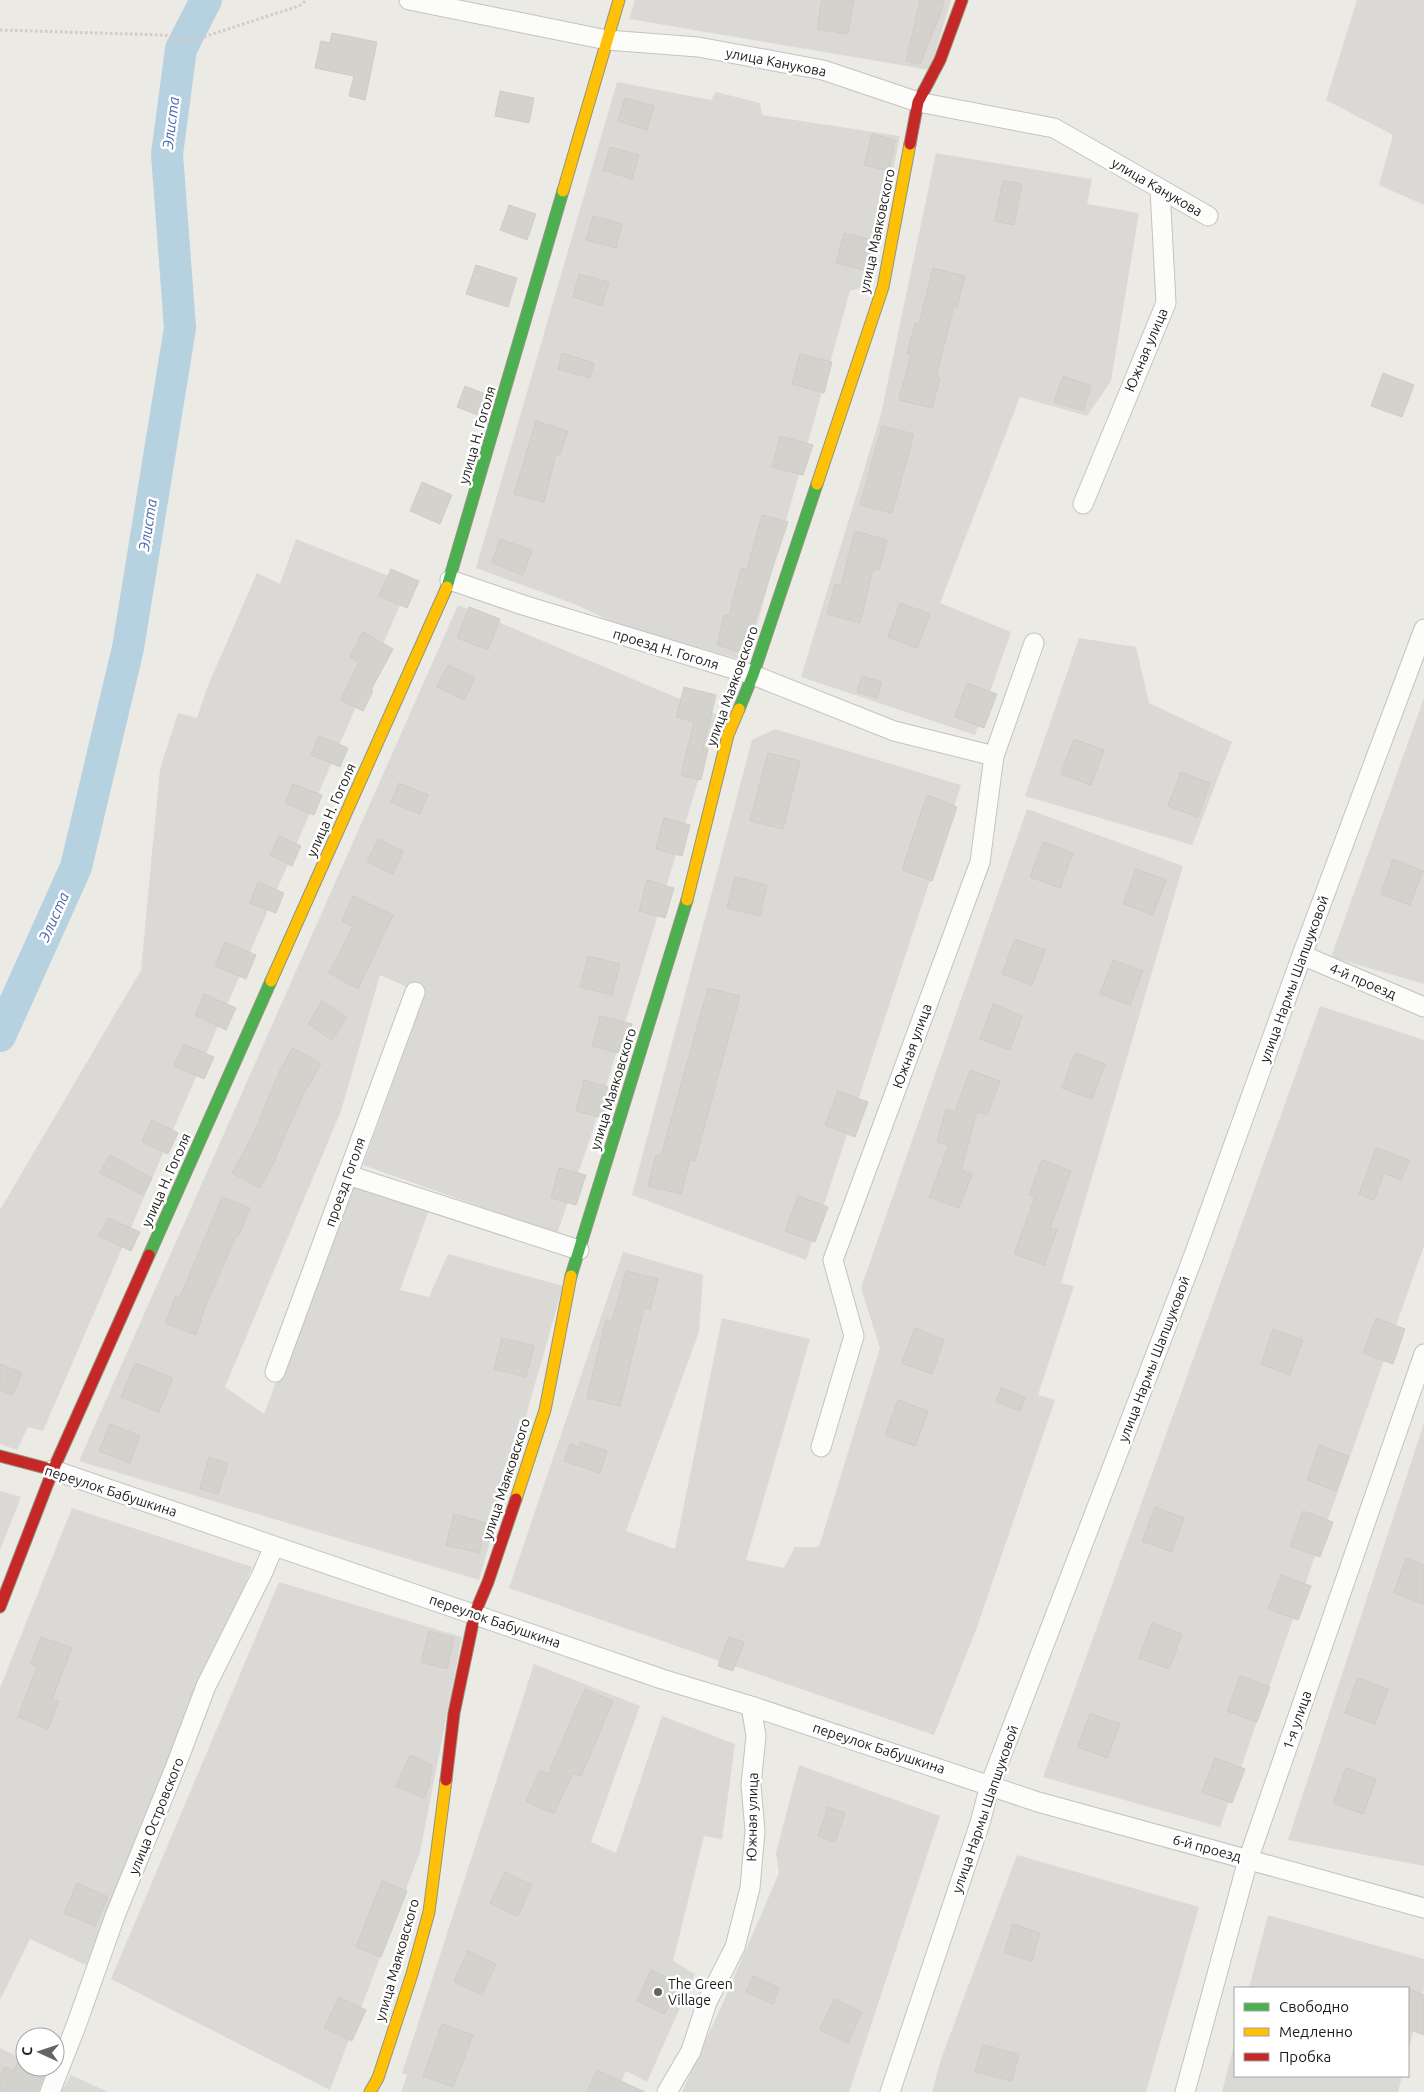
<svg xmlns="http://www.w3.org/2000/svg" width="1424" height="2092" font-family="Ubuntu,sans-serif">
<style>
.residential{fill:#dad9d6}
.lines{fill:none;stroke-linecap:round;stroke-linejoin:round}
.river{stroke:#b6d1e0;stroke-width:32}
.building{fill:#d3d2cd;stroke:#ceccc5}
.street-casing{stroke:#c3c3c0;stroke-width:21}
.fast-casing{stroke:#90957c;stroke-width:13}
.slow-casing{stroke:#90957c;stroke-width:13}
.jam-casing{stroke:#90957c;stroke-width:13}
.path{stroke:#d7c9c3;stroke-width:3;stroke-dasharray:2.5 2.5;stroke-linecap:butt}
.street{stroke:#fcfcfb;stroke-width:19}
.fast{stroke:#4caf50;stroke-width:11}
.slow{stroke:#ffc107;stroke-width:11}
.jam{stroke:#c62828;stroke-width:11}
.poi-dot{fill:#646462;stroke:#fff;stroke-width:2}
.labels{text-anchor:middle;stroke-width:5;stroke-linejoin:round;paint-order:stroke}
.street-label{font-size:14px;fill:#1c1c1c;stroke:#fff}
.poi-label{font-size:14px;fill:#1c1c1c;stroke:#fff;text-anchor:start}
.water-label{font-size:15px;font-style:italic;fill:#466aaf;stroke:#fff}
</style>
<rect width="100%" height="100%" fill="#ebeae4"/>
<path class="residential" d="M635,0H951L930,70L629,19Z
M1357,0H1424V205L1379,185L1393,135L1326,100Z
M617,82L711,100L716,92L760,103L762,115L900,136L870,285L850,291L747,661L619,625L577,605L476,568Z
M936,153L1092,179L1087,204L1139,213L1111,381L1087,416L1020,397L940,603L1011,632L975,735L801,677L881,414Z
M296,539L409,584L43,1431L28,1427L17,1450L0,1444V1210L141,970L160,769L178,713L197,718L207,688L257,573L280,584Z
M458,605L718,715L592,1133L557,1234L363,1165L425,995L380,975L341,1111L225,1387L264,1414L350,1184L429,1210L400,1290L429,1297L448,1254L563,1286L479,1580L79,1461Z
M1079,638L1136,647L1149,703L1232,742L1192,845L1025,796Z
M1424,698V984L1331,957Z
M775,729L961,785L806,1260L632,1195L752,740Z
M1027,809L1183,866L1061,1283L1074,1286L1038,1395L1055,1400L976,1630L934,1735L509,1588L623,1252L703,1275L699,1332L626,1531L675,1549L722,1318L810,1339L746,1560L784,1568L795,1547H819L880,1348L861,1288Z
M1320,1006L1424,1040V1246L1220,1827L1043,1777Z
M1424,1423V1866L1288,1840Z
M0,1491L21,1497L0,1550Z
M72,1508L252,1567L86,1965L30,1939L0,2000V1688Z
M279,1582L462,1637L420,1852L330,2090L111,1979Z
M534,1664L640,1706L591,1842L616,1853L662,1716L735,1744L722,1839L704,1836L673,1961L695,1974L647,2082L626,2071L616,2092H401L407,2075L402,2073Z
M799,1765L940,1816L849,2092H682L722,2005L779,1873L776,1853Z
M1017,1855L1199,1907L1146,2092H932L941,2059Z
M1268,1915L1424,1959V1988L1408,2053V1988H1249Z
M1235,2041V2076H1402L1398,2092H1222Z
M0,2048L25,2060V2067H41L51,2071L42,2092H0Z
M71,2075L108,2092H61Z"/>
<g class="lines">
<path class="river" d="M0,1036L76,867L128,648L180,328L167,154L181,49L206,0"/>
</g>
<path class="building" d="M822,0H854L848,34L817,29Z
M920,0H944L941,12L920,64L906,61Z
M332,33L377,42L365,100L349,96L354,76L315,68L321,41L330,43Z
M500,91L534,98L529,123L495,116Z
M625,98L654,106L647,130L618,121Z
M872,134L895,140L889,171L864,165Z
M610,147L639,155L632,179L603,170Z
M1003,180L1022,184L1014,225L995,221Z
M509,205L536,214L527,240L500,230Z
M593,216L622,224L616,248L586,240Z
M844,233L876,241L868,271L836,263Z
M476,265L517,278L508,307L466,294Z
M933,268L965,276L957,307L954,306L936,377L940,378L932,408L899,400L911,354H907L915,323L919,324Z
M579,274L609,282L602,306L573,297Z
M562,353L594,363L590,378L558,369Z
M800,354L832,362L824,393L792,384Z
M1383,373L1414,385L1402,417L1371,406Z
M1063,376L1091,386L1083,411L1054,402Z
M465,386L488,395L480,416L457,407Z
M536,421L568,431L560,455L556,454L544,502L514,494Z
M882,426L914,434L892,513L860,505Z
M780,436L813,445L803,475L772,467Z
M422,482L452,495L440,524L410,511Z
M762,515L788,522L744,653L717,645L724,615L729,616L741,568L747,570Z
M855,531L887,540L879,570L873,569L860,623L827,614L835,584L841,585Z
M500,539L532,550L523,575L492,563Z
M391,569L419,581L407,608L379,596Z
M900,603L930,614L917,648L888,637Z
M469,607L500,619L488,650L457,638Z
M363,632L393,649L371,690L373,691L363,711L341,700L359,662L350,657Z
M448,665L475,678L464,700L437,687Z
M862,676L882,682L877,698L857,692Z
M967,683L997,694L984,728L955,717Z
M684,687L716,695L703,748L708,749L701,780L681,775L694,722L676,717Z
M319,736L348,748L340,767L311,755Z
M1074,739L1104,750L1091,785L1061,774Z
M768,753L800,761L783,829L750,821Z
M1181,772L1210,783L1198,817L1168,806Z
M399,783L428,795L420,814L391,802Z
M293,784L322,795L314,815L285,803Z
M927,795L957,807L932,881L902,870Z
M664,818L690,825L682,856L656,849Z
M279,836L301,846L292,866L270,855Z
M378,839L403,851L393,874L367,862Z
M1043,842L1073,853L1060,888L1030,877Z
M1393,859L1423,871L1410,905L1381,894Z
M1136,869L1166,880L1153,915L1123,904Z
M735,877L767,885L760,916L727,908Z
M647,880L674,888L665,918L639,911Z
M258,882L284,893L276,913L250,903Z
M353,896L393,915L358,989L329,973L353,926L342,921Z
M1015,939L1045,950L1032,985L1002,974Z
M225,942L256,955L246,979L215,966Z
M588,956L620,964L612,995L580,987Z
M1113,960L1143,971L1130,1005L1100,994Z
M708,988L740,996L695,1161L690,1160L681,1194L648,1186L656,1155L661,1156Z
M204,994L236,1008L226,1030L195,1015Z
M322,1001L347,1017L332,1040L308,1024Z
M993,1004L1022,1016L1010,1050L980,1039Z
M600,1016L632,1024L623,1054L592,1046Z
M184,1044L214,1057L204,1079L174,1066Z
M293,1048L321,1064L308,1087L307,1086L275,1158L276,1159L260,1188L232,1173L254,1133L280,1070Z
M1075,1053L1105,1064L1092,1099L1062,1088Z
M970,1070L1000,1081L987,1115L977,1112L961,1170L972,1174L959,1208L929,1197L949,1145L937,1142L946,1109L955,1112Z
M584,1080L612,1088L603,1118L576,1111Z
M838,1091L868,1102L855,1137L825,1125Z
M152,1120L178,1133L168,1154L142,1142Z
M1376,1148L1409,1160L1401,1180L1384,1173L1374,1200L1359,1194Z
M110,1155L152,1178L143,1195L100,1173Z
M1042,1160L1071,1171L1050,1228L1057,1230L1044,1265L1014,1254L1035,1197L1029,1195Z
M559,1168L586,1175L576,1205L551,1198Z
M798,1196L828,1207L815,1242L785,1231Z
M222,1197L250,1208L239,1235L237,1234L205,1307L196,1335L165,1323L176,1296L180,1297Z
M108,1218L140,1232L131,1251L99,1236Z
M626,1271L658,1279L650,1310L644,1308L620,1406L587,1398L606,1320L612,1321Z
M1376,1318L1405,1329L1393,1364L1363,1353Z
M915,1328L944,1340L932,1374L902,1363Z
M1273,1329L1303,1340L1290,1375L1261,1364Z
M502,1338L534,1346L526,1377L494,1369Z
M135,1363L173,1378L159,1412L121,1397Z
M0,1364L22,1373L13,1395L0,1390Z
M1001,1388L1025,1397L1020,1411L996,1402Z
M898,1400L928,1411L915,1446L885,1435Z
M110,1424L140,1436L130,1463L99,1451Z
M581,1442L607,1451L600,1473L564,1461L570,1444L579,1447Z
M1319,1445L1349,1456L1336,1491L1307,1480Z
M209,1457L228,1463L218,1494L200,1489Z
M1155,1507L1184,1518L1172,1552L1142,1541Z
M1303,1511L1333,1522L1320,1557L1290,1546Z
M454,1514L486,1523L479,1553L446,1545Z
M1406,1558L1424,1565V1604L1394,1593Z
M1281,1575L1311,1586L1298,1620L1268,1609Z
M1152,1623L1182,1634L1169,1669L1139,1658Z
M429,1631L454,1638L447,1669L421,1662Z
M41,1637L72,1648L52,1699L59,1701L48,1729L18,1717L37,1667L31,1664Z
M729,1637L744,1642L733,1671L718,1666Z
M1240,1676L1270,1687L1257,1722L1227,1711Z
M1358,1678L1388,1689L1375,1724L1345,1713Z
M585,1689L613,1701L581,1776L573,1773L554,1814L526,1801L540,1770L548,1774Z
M1090,1713L1120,1724L1107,1758L1078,1747Z
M410,1755L432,1765L429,1786L424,1798L396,1786Z
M1215,1758L1245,1769L1232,1803L1202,1792Z
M1346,1768L1376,1779L1363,1814L1333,1803Z
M828,1807L845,1813L835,1842L818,1836Z
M505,1872L532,1885L518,1916L490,1903Z
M382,1881L407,1891L381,1957L356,1947Z
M77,1883L108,1897L95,1926L64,1913Z
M1013,1924L1040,1933L1032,1961L1004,1953Z
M468,1951L496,1964L482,1995L454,1982Z
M651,1970L679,1983L665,2014L637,2001Z
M753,1976L779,1988L773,2004L746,1992Z
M1408,1989L1424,1995V2035L1408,2029Z
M339,1997L366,2010L352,2041L324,2028Z
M834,1999L862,2012L848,2043L820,2030Z
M442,2024L473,2035L453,2087L423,2076Z
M982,2045L1019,2054L1012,2081L975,2072Z
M18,2061L25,2064V2067H34L45,2071L37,2092H0V2078L4,2067L14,2071Z
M597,2070L645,2092H587Z"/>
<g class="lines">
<g class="street-casing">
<path id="street" d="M409,0L607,40L698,47L823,70L918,102L1054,128L1208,216
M1083,504L1166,303L1160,189
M450,580L523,605L753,675L894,731L994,756
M1302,955L1424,1007
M348,1175L579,1250
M275,1372L415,992
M821,1447L854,1336L833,1260L980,862L994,756L1034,643
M53,1470L662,1679L751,1706L1038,1802L1424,1908
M50,2092L76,2026L115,1916L175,1768L206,1686L262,1574L274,1546
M667,2092L691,2051L707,2002L735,1947L750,1888L755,1831L751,1785L756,1736L751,1706
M890,2092L980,1823L990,1785L1194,1255L1302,955L1424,629
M1185,2092L1248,1860L1424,1354"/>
</g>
<g class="fast-casing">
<path id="fast" d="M447,587L563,191
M739,709L753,675L817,484
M149,1255L271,981
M571,1276L687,900"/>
</g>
<g class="slow-casing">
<path id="slow" d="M563,191L619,0
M817,484L883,287L910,144
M687,900L728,735L739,709
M271,981L447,587
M516,1499L545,1410L571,1276
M370,2092L378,2078L412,1974L429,1912L446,1780"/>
</g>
<g class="jam-casing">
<path id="jam" d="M910,144L918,102L940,60L962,0
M0,1456L53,1470
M0,1607L53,1470L149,1255
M446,1780L454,1713L475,1613L488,1582L516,1499"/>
</g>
<path class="path" d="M0,30L164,35L194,40L299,6L307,0"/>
<use href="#street" class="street"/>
<use href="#fast" class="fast"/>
<use href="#slow" class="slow"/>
<use href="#jam" class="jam"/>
</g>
<circle class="poi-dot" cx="658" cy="1992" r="5"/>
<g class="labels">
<g class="street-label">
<text transform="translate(776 62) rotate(11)" y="5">улица Канукова</text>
<text transform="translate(1157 187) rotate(30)" y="5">улица Канукова</text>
<text transform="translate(877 231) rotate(-78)" y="5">улица Маяковского</text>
<text transform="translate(1146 350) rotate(-67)" y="5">Южная улица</text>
<text transform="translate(477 435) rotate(-74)" y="5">улица Н. Гоголя</text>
<text transform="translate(666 649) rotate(17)" y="5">проезд Н. Гоголя</text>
<text transform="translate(732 686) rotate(-70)" y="5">улица Маяковского</text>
<text transform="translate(331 810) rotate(-66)" y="5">улица Н. Гоголя</text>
<text transform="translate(1294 979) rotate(-70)" y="5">улица Нармы Шапшуковой</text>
<text transform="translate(1363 981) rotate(23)" y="5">4-й проезд</text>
<text transform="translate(912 1046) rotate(-70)" y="5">Южная улица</text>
<text transform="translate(613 1089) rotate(-73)" y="5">улица Маяковского</text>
<text transform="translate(166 1180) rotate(-66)" y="5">улица Н. Гоголя</text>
<text transform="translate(345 1182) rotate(-70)" y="5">проезд Гоголя</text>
<text transform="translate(1154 1359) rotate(-69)" y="5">улица Нармы Шапшуковой</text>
<text transform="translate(506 1479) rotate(-72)" y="5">улица Маяковского</text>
<text transform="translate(111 1491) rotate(18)" y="5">переулок Бабушкина</text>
<text transform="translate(495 1621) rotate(19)" y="5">переулок Бабушкина</text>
<text transform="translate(1297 1720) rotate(-71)" y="5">1-я улица</text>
<text transform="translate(879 1748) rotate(18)" y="5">переулок Бабушкина</text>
<text transform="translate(985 1809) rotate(-71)" y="5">улица Нармы Шапшуковой</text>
<text transform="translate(156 1816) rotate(-68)" y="5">улица Островского</text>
<text transform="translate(752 1817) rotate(-89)" y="5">Южная улица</text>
<text transform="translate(1207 1848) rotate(15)" y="5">6-й проезд</text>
<text transform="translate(397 1960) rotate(-74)" y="5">улица Маяковского</text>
</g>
<g class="poi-label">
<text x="668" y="1989">The Green<tspan x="668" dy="16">Village</tspan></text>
</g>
<g class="water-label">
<text transform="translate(171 123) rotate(-83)" y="5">Элиста</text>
<text transform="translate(148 525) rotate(-81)" y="5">Элиста</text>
<text transform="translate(54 917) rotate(-66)" y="5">Элиста</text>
</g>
</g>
<rect x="1234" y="1987" width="175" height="90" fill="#ffffff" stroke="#a4a4a4"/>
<rect x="1244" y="2003" width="25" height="8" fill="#4caf50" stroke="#a4a4a4"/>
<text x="1279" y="2012" font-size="15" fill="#1c1c1c">Свободно</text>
<rect x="1244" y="2028" width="25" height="8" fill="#ffc107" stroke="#a4a4a4"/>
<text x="1279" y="2037" font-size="15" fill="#1c1c1c">Медленно</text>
<rect x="1244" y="2053" width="25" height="8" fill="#c62828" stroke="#a4a4a4"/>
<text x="1279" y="2062" font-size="15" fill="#1c1c1c">Пробка</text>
<g transform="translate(40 2052) rotate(273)"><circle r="24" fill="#ffffff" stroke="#a4a4a4"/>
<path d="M0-4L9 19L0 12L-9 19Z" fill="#646462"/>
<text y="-8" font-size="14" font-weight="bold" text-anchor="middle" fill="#1c1c1c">С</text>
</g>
</svg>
